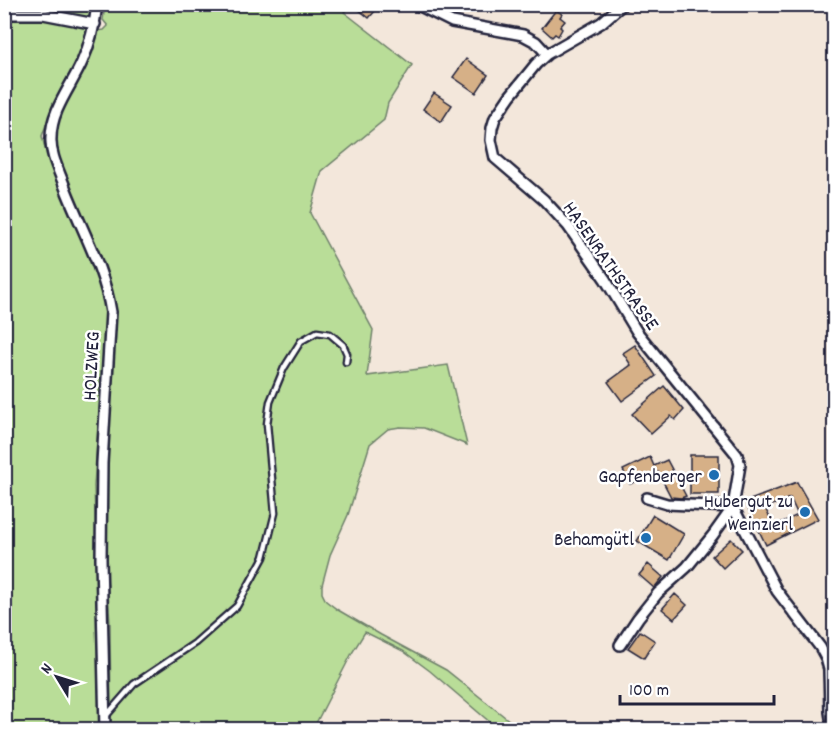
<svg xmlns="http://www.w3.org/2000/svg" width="839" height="734" font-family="Dekko,sans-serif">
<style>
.green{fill:#b9dd98;stroke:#6e806a;stroke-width:1.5}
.building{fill:#d6b087;stroke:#22223b;stroke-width:1.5;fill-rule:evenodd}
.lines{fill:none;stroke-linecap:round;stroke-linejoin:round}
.lane-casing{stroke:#22223b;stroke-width:9}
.street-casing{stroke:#22223b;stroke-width:14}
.lane{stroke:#fff;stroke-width:4.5}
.street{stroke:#fff;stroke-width:9}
.poi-dot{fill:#1f6fb2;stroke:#fff;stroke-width:2}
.labels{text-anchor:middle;stroke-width:5;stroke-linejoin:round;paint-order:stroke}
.street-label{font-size:20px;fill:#22223b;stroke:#fff}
.poi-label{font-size:20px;fill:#22223b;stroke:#fff;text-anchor:end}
</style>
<rect width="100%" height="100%" fill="#f3e7db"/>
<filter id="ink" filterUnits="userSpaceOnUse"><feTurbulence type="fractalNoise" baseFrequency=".0167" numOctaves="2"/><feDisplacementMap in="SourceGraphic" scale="12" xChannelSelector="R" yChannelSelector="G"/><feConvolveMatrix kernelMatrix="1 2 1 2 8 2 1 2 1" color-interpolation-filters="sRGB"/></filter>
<g filter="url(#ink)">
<path class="green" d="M4,5H92V14L88,19L44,10H5Z
M105,5H351L344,12L412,65L388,103L384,120L322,171L310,213L373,330L367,376L448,365L467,445L424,428L400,427L388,429L370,444L348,515L330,555L322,585V593L326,601L338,610L381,635L446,670L520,729H498L430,671L403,651L365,632L352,653L313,729L114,730L111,728L110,624L106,560V462L113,292L60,162C59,155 55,146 54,139C53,116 87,55 97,31L104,30L108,26L103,20Z
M4,18H48L84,27L88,34L79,60L53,105L42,136L45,148L63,194L105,290L106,311L94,486L100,662L99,729H5Z
M769,567L782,589L818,634L829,650L834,669V729H828L822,663L815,648L774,595L759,569Z"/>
<path class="building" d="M352,4H367L375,11L369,18Z
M556,10L562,14L560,17L565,21L560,27L562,29L558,36L555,34L552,37L542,28Z
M466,59L488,75L476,93L453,77Z
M434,93L452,105L441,122L423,109Z
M635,345L656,376L622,401L608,382L631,365L623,353Z
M664,386L684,410L675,420L671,416L651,434L632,414Z
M690,455H719V494H690Z
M650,457L654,466L667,460L686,496L681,498L671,497L658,472L630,484L623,470Z
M797,482L818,519L766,545L745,502ZM790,498L798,515L774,526L765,508Z
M653,515L684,534L669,560L637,541Z
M731,539L742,550L723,568L712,556Z
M648,564L663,577L654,588L639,575Z
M675,594L687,605L674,619L662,609Z
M640,631L655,641L644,658L628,648Z"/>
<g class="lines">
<g class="lane-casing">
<path id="lane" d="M106,716L134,684L195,643L237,606L264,557L275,513L267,424L270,402L284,368L301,341L317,332L330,334L343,345L347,354L346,362"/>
</g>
<g class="street-casing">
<path id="street" d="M97,4C95,24 90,44 82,62C71,87 51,110 51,138C50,153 58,169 63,182C79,225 104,267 111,312L102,463L101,559L105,730
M416,4L452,22L523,35L536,42L547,54
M623,4L601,23L547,54L536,64L510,96L495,118L492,128L491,140L495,158L544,200L568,226L605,279L637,332L737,455L740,465L733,507L777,591L820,647L826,658L829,669L830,712L833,730
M4,14H43L95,24
M647,498L667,504L733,507
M620,645L638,618L658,593L687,567L713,535L733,507"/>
</g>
<use href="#lane" class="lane"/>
<use href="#street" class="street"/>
</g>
</g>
<g class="poi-dot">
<circle cx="714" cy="475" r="6"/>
<circle cx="805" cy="512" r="6"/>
<circle cx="646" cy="538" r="6"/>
</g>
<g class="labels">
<g class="street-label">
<text transform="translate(612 265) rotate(55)" y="7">HASENRATHSTRASSE</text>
<text transform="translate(90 366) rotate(-87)" y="7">HOLZWEG</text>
</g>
<g class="poi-label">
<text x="702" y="482">Gapfenberger</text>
<text x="793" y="507">Hubergut zu<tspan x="793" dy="23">Weinzierl</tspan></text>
<text x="634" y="545">Behamgütl</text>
</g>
</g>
<rect width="839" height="734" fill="none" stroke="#fff" stroke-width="24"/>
<rect x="12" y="12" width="815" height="710" fill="none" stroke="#22223b" stroke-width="2" filter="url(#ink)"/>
<g transform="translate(57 677) rotate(308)" stroke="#ffffff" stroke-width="4.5" paint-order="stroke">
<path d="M0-4.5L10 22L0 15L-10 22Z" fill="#22223b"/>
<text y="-9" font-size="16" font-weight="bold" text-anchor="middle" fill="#22223b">N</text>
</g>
<path d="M620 695v9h154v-9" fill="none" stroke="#22223b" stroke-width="3"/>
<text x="629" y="695" font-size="18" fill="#22223b" stroke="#ffffff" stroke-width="4.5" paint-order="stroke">100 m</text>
</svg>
